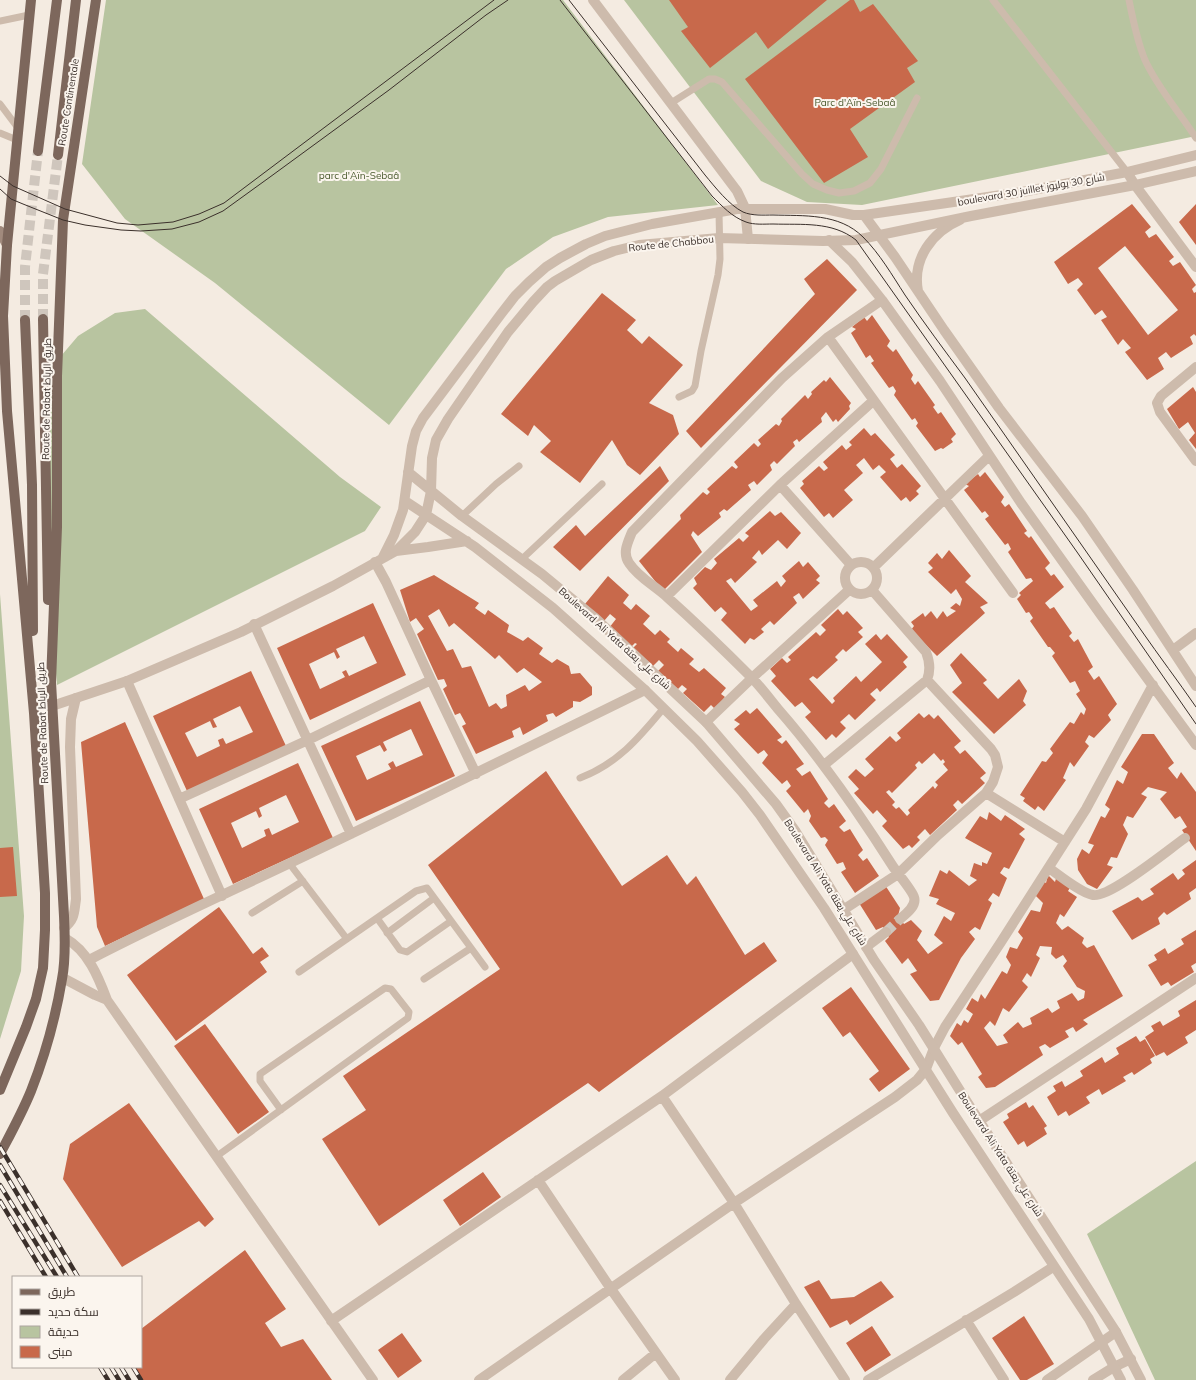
<svg xmlns="http://www.w3.org/2000/svg" width="1196" height="1380" font-family="Mulish,Cairo,sans-serif">
<style>
.green{fill:#b8c4a0}
.building{fill:#c8694b;fill-rule:evenodd}
.lines{fill:none;stroke-linecap:round;stroke-linejoin:round}
.minor-tunnel{stroke:#cfc6bd;stroke-width:10;stroke-dasharray:10 5;stroke-linecap:butt}
.primary-tunnel{stroke:#cfc6bd;stroke-width:10;stroke-dasharray:10 5;stroke-linecap:butt}
.service{stroke:#cdbbac;stroke-width:7}
.minor{stroke:#cdbbac;stroke-width:10}
.tertiary{stroke:#cdbbac;stroke-width:10}
.secondary{stroke:#a18a7d;stroke-width:10}
.primary{stroke:#7d675c;stroke-width:10}
.tram{stroke:#3b302b;stroke-width:1}
.rail-casing{stroke:#3b302b;stroke-width:4.5}
.rail{stroke:#fbf5ee;stroke-width:3;stroke-dasharray:9;stroke-linecap:butt}
.labels{text-anchor:middle;stroke-width:4;stroke-linejoin:round;paint-order:stroke}
.street-label{font-size:10px;fill:#3b302b;stroke:#fbf5ee}
.park-label{font-size:10px;fill:#4a5a2e;stroke:#fbf5ee}
</style>
<rect width="100%" height="100%" fill="#f4ebe1"/>
<path class="green" d="M106,0H563L718,205L608,217L553,237L506,269L389,425L215,283L125,219L82,164Z
M624,0H1196V136L862,205L807,202L761,181Z
M145,309L340,477L381,507L365,531L57,685L43,520L50,369L78,336L115,313Z
M0,594L24,916L21,971L0,1039Z
M1196,1161V1380H1155L1087,1234Z"/>
<path class="building" d="M669,0H827L768,49L756,32L710,68L681,31L688,27Z
M850,0H854L860,12L873,4L918,61L907,68L915,82L850,129L868,157L824,183L745,79Z
M1132,204L1151,227L1145,232L1149,238L1156,234L1174,257L1169,261L1173,266L1180,262L1196,285L1192,289L1194,293L1196,292V336L1194,334L1190,337L1193,344L1171,358L1166,352L1158,358L1164,369L1147,380L1125,352L1131,348L1123,339L1118,345L1101,320L1107,317L1102,310L1095,315L1077,290L1083,284L1078,278L1068,284L1054,262ZM1125,246L1178,310L1148,335L1098,268Z
M1196,204V245L1179,222Z
M827,259L857,290L701,448L686,431L815,294L804,279Z
M602,293L636,320L627,330L642,344L649,336L683,365L649,403L673,415L679,434L640,475L627,465L612,440L580,483L540,452L551,441L534,425L528,436L501,414Z
M872,315L890,341L887,346L893,352L896,349L913,375L911,379L915,385L918,381L935,405L933,407L938,414L941,412L956,434L951,439L953,442L943,449L941,448L935,451L916,426L918,423L915,418L912,420L894,395L896,391L893,386L889,388L871,363L874,361L870,355L866,358L851,333L856,329L852,327L864,317L867,321Z
M830,377L851,403L849,406L850,409L838,422L836,419L833,422L826,412L821,418L822,422L799,442L797,439L793,442L795,446L777,464L774,461L770,465L772,470L757,485L754,481L748,485L751,490L727,511L724,509L719,513L721,517L698,536L693,531L691,535L702,552L663,591L639,561L681,519L680,515L703,492L707,495L710,492L707,489L732,466L736,469L738,467L734,462L754,443L758,447L761,444L758,440L776,424L779,426L782,421L781,419L805,395L808,399L812,394L811,392L824,380L826,382Z
M1193,387L1196,392V449L1189,440L1195,433L1188,422L1179,429L1167,409Z
M864,428L871,436L875,433L895,455L890,459L897,468L902,464L921,486L916,491L919,494L910,502L906,497L901,501L880,477L886,472L879,465L873,470L864,458L856,465L863,473L844,490L853,500L833,518L829,513L824,517L800,488L804,484L802,481L819,466L824,471L828,468L823,462L842,445L846,450L852,445L849,442Z
M660,466L669,481L580,571L553,547L576,525L585,536Z
M985,472L1004,497L1001,502L1005,507L1009,504L1027,531L1024,533L1029,538L1031,536L1050,563L1045,568L1051,576L1054,574L1064,587L1045,603L1050,609L1054,607L1072,633L1069,636L1074,642L1078,639L1093,667L1088,671L1094,680L1099,676L1117,704L1108,715L1111,720L1094,738L1089,735L1085,742L1089,746L1074,767L1070,762L1063,778L1066,780L1044,811L1038,806L1035,810L1023,801L1025,798L1020,795L1042,761L1046,762L1053,753L1050,749L1070,722L1074,724L1081,712L1084,715L1086,709L1076,694L1080,691L1075,681L1070,683L1052,656L1055,653L1050,647H1048L1030,621L1033,618L1029,612L1026,613L1017,599L1021,595L1019,593L1033,581L1031,578L1026,579L1008,552L1011,549L1008,543L1005,545L985,519L989,516L985,511L982,513L964,490L969,486L965,484L978,474L980,477Z
M770,511L775,516L781,512L801,533L787,549L778,540L762,555L759,550L752,558L757,562L735,583L731,578L726,581L751,611L758,606L753,600L777,581L781,587L786,581L782,576L799,561L803,567L808,562L820,576L816,580L820,583L803,599L799,593L793,597L797,603L774,625L770,621L761,629L764,632L754,640L750,638L745,644L721,620L727,613L721,607L715,612L693,588L697,584L694,578L705,567L711,570L717,563L714,559L739,538L743,542L749,536L745,533Z
M949,550L971,576L965,582L988,603L980,607L985,613L937,656L911,630L914,626L911,622L923,613L925,617L931,611L937,619L943,611L947,617L956,611L950,608L956,603L960,606L962,599L956,589L951,594L928,572L933,568L928,563L937,553L942,559Z
M434,575L479,603L475,608L485,615L488,610L509,625L507,632L523,641L528,637L543,648L539,654L552,663L557,659L569,666L571,674L580,673L592,687V695L580,702L573,701V707L556,717L553,713L546,715L548,721L523,735L520,727L512,731L514,737L476,754L462,726L466,724L460,713L455,715L443,689L447,686L444,679L438,680L417,634L424,629L416,618L410,622L400,590ZM439,609L449,627L454,623L495,659L499,655L517,673L524,668L542,682L529,691L525,685L506,695L507,706L501,709L496,703L489,707L471,666L462,668L453,649L447,651L428,616Z
M608,576L629,595L623,603L631,610L636,604L650,616L643,624L655,635L660,630L670,639L667,642L678,652L681,648L694,659L689,664L699,672L704,668L726,688L721,694L725,697L715,709L711,705L704,712L683,693L687,689L682,685L678,689L658,671L664,665L659,660L653,666L633,648L637,644L635,643L631,647L609,628L616,619L610,614L604,621L585,604Z
M373,603L406,675L310,720L277,648ZM364,636L377,663L349,676L346,670L342,672L345,677L320,689L309,664L334,652L337,659L340,657L336,649Z
M838,609L843,615L847,611L863,628L858,632L863,637L846,652L843,649L835,657L838,660L817,679L813,676L809,679L832,704L835,701L833,698L856,676L861,682L882,662L865,644L876,634L881,640L887,634L908,657L903,662L907,667L880,692L877,688L870,694L876,700L855,720L849,714L840,722L846,728L836,738L832,734L826,740L805,717L811,712L802,702L795,707L771,681L776,676L770,669L782,658L787,663L791,660L788,657L816,632L820,636L826,630L821,625Z
M961,653L987,680L983,683L998,699L1019,679L1027,691L1023,701L1026,705L994,734L952,692L962,683L950,665Z
M251,671L286,746L187,791L153,716ZM240,706L253,732L226,744L223,738L218,740L220,746L197,757L185,733L210,721L213,728L217,727L213,719Z
M420,701L455,776L356,821L321,746ZM411,729L423,755L396,767L393,761L388,764L391,769L367,780L356,756L380,745L384,752L387,750L383,742Z
M757,708L782,737L777,740L782,744L786,740L804,764L796,769L802,776L810,771L828,799L824,803L829,808L834,804L846,821L839,827L844,832L850,829L863,850L858,855L863,861L867,858L879,876L855,893L841,872L846,869L843,862L837,864L825,845L828,840L825,837L821,838L809,821L811,816L808,809L804,813L786,791L791,786L787,780L782,784L762,763L768,755L764,750L758,754L734,729L740,724L734,720L746,710L750,714Z
M919,713L924,718L929,714L934,719L938,715L961,741L954,747L960,754L965,750L986,773L980,778L985,783L962,804L958,800L953,805L957,810L930,835L925,829L917,837L920,840L912,848L909,845L903,849L882,826L887,821L877,810L873,814L854,793L859,789L848,777L856,769L865,777L874,769L865,759L890,736L896,742L901,738L897,733ZM934,753L941,761L943,759L945,762L943,764L948,770L935,782L938,785L935,789L933,786L908,810L910,813L907,816L899,807L896,809L892,805L895,802L886,792L889,790L892,793L917,768L915,765L919,761L922,764Z
M125,722L204,899L105,946L97,927L81,742Z
M1142,734H1154L1174,763L1168,768L1177,779L1181,772L1196,792V851L1182,830L1187,827L1180,816L1175,819L1160,799L1167,792L1148,787L1141,794L1147,797L1133,818L1127,816L1123,825L1128,834L1117,858L1111,857L1107,865L1113,867L1097,889L1087,884L1078,870L1077,859L1082,849L1089,854L1094,845L1088,843L1101,816L1105,818L1110,809L1105,805L1117,780L1123,784L1128,772L1121,767Z
M298,763L333,838L233,884L199,809ZM286,795L299,822L272,835L269,828L264,830L266,836L242,848L231,823L256,811L259,818L262,816L259,808Z
M546,771L622,886L667,855L687,885L696,876L745,955L764,942L777,961L599,1092L588,1083L379,1226L322,1139L366,1110L343,1076L500,969L428,865Z
M989,812L1001,821L1005,815L1025,829L1019,834L1025,839L1009,869L1004,867L1000,873L1007,878L999,897L993,893L988,900L992,903L980,930L975,927L969,932L975,939L961,958L939,1000L930,1001L910,974L917,971L908,958L902,964L885,941L889,937L883,927L876,930L859,903L885,885L900,908L898,916L904,924L911,920L922,931L917,940L928,954L943,943L934,935L944,916L951,921L955,913L936,904L939,899L929,896L940,870L947,874L949,870L969,886L977,880L970,876L974,863L982,866V862L987,864L992,853L965,838L980,816L987,820Z
M13,847L17,896L0,897V848Z
M1196,860V888L1189,893L1191,899L1167,915L1164,912L1158,918L1160,924L1132,940L1112,911L1138,897L1142,901L1154,894L1150,889L1173,873L1178,880L1185,874L1182,870Z
M1048,875L1055,882L1057,875L1071,886L1068,891L1077,897L1064,917L1060,914L1056,923L1062,930L1068,926L1084,938L1082,943L1087,948L1094,945L1123,996L1083,1020L1088,1024L1076,1032L1073,1027L1065,1031L1069,1037L1050,1048L1045,1044L1039,1047L1043,1055L995,1087L986,1088L978,1077L982,1074L962,1042L958,1045L950,1036L957,1023L961,1026L964,1020L968,1023L973,1014L966,1009L972,998L978,1002L981,994L985,999L1002,971L1007,974L1011,965L1006,957L1010,947L1017,949L1023,938L1018,932L1031,910L1040,912L1043,903L1034,894L1040,879L1046,883ZM1040,946L1052,947L1051,954L1056,959L1063,955L1067,961L1063,966L1077,987L1085,991L1084,998L1078,1001L1072,993L1057,1001L1060,1008L1052,1013L1048,1008L1030,1018L1032,1024L1023,1028L1018,1022L1003,1035L1008,1043L997,1046L984,1028L990,1021L995,1026L1003,1008L1009,1012L1028,987L1022,981L1027,973L1031,977L1040,958L1036,955Z
M219,907L253,954L262,947L269,956L260,962L267,972L176,1041L127,975Z
M1196,930V963L1191,966L1194,972L1171,986L1168,982L1161,986L1148,965L1157,960L1154,955L1165,948L1168,954L1184,944L1181,939Z
M851,987L910,1069L879,1092L869,1079L879,1071L850,1032L843,1037L822,1008Z
M1196,1000V1030L1185,1037L1188,1043L1167,1056L1164,1052L1156,1056L1145,1037L1154,1031L1151,1026L1160,1021L1163,1026L1180,1016L1178,1011Z
M205,1024L269,1112L238,1134L174,1046Z
M1136,1036L1140,1042L1145,1039L1155,1056L1150,1059L1152,1063L1134,1075L1132,1072L1123,1077L1126,1081L1102,1095L1099,1089L1086,1097L1090,1103L1069,1116L1066,1111L1058,1116L1047,1097L1056,1091L1053,1086L1062,1081L1065,1087L1083,1076L1080,1071L1102,1057L1105,1063L1119,1054L1116,1048Z
M1026,1102L1029,1108L1033,1105L1047,1126L1044,1128L1047,1134L1027,1147L1024,1141L1018,1145L1003,1122L1009,1118L1007,1114Z
M129,1103L214,1219L205,1227L199,1221L122,1267L63,1179L70,1144Z
M483,1172L501,1197L460,1226L443,1200Z
M245,1250L286,1309L265,1323L281,1347L303,1339L332,1380H139L131,1367H141V1329Z
M819,1280L831,1299L854,1297L881,1281L894,1297L850,1325L847,1320L830,1328L804,1287Z
M1024,1316L1054,1364L1027,1380H1020L992,1338Z
M872,1326L891,1355L865,1372L846,1343Z
M402,1333L422,1361L398,1378L378,1350Z"/>
<g class="lines">
<path class="minor-tunnel" d="M886,932L900,919"/>
<path class="primary-tunnel" d="M43,319V274L58,155
M25,320V267L38,151"/>
<path class="service" d="M993,0L1127,172
M1129,0C1133,20 1137,41 1145,60C1157,87 1180,113 1196,138
M0,21L29,15
M671,103L709,79H715L722,82L802,174L813,184L827,190L839,193L854,191L870,183L881,169L917,98
M0,104L18,128
M0,133L17,140
M679,397L692,391L695,386L701,351L718,275L720,259L719,212
M462,516L496,484L519,466
M522,559L602,484
M580,778C617,764 638,739 663,709
M289,863L347,939
M252,913L303,881
M377,918L400,950L407,952L451,921
M387,933L434,898
M299,972L416,891L427,888L485,967
M424,979L471,948
M217,1156L408,1018L409,1012L391,989L385,988L260,1074V1081L281,1110"/>
<path class="minor" d="M593,0L737,191L745,208L748,239
M1127,172L1135,185L1196,267
M864,215L895,257L944,330L999,408L1082,516L1133,590L1196,686
M829,240L852,262L882,300L940,381L1021,503L1101,615L1196,745
M918,291C912,259 932,232 960,220
M882,300L828,337L782,378L632,532C628,542 622,553 629,563C638,577 655,586 667,597C696,623 724,650 751,677C760,686 769,698 778,709C821,758 857,810 892,865C897,873 912,890 914,897C917,906 906,914 900,919
M828,337L1013,593
M1196,367L1161,396L1157,403L1160,412L1196,461
M780,485L851,565
M845 578a16 16 0 1 1 32 0a16 16 0 1 1-32 0Z
M375,562L386,582L431,680L476,774
M874,567L989,456
M667,596L780,485L873,401
M254,624L351,834
M1173,650L1196,633
M127,681L222,896
M706,722L752,678L849,590
M824,765L927,680
M986,793L1065,842
M179,799L308,740L431,680
M1049,868C1059,875 1081,893 1093,895C1110,898 1169,849 1185,838
M843,910L898,874L938,835L986,793L993,782L998,767L995,755L991,749L927,680C931,670 930,662 926,652L872,590
M64,928C75,919 74,913 76,899L70,747L71,719L76,698
M65,938C88,951 98,976 107,1000L373,1380
M866,947L886,932
M89,960C160,923 234,890 307,855C420,801 532,746 645,690
M63,978L95,995L107,1000
M662,1096L734,1203L796,1304L845,1380
M979,1121L1196,978
M538,1180L611,1289L675,1380
M966,1320L1004,1380
M331,1321L662,1096L853,954
M479,1380L734,1203L895,1097L917,1080L926,1069L934,1048L945,1027L1001,942L1086,809L1153,685
M623,1380L656,1353
M730,1380L764,1339L796,1304
M868,1380L1014,1292L1053,1267
M1047,1380L1116,1332
M1093,1380L1114,1367L1131,1359"/>
<path class="tertiary" d="M408,472L462,516L542,574L594,617L706,722L776,804L796,832L874,960L919,1025L967,1102L1116,1332L1141,1380
M405,501L475,547L553,608L645,690L697,741L742,792L760,815L824,908L953,1113L1089,1319L1121,1380
M396,551L428,547L467,541
M383,557L394,535L403,510L412,446L416,431L423,418L501,314L515,296L529,282L546,267L560,258L586,244L605,236L652,224L737,209H825L853,215H864L1022,192L1127,172L1196,155
M52,706L127,681L241,632L333,586L396,551L415,532L426,515L431,491L432,458L436,440L448,419L508,332L533,302L547,287L555,281L591,260L614,251L639,245L719,238L823,241L856,240L971,216L1135,185L1196,171"/>
<path class="secondary" d="M0,231L7,245"/>
<path class="primary" d="M38,151L57,0
M58,155L76,0
M43,319L48,600
M25,320L32,485L33,631
M0,1090L26,1027L36,999L43,968L45,930V893L34,713L7,411L3,316L7,245L31,0
M0,1154C11,1133 22,1113 31,1091C44,1058 56,1015 62,979C66,959 65,936 64,916L51,682L57,527V376L63,220L96,0"/>
<path class="tram" d="M560,0L712,196C722,206 732,217 746,222C754,225 764,224 773,224C802,225 832,221 856,240L1077,552L1196,724
M569,0L705,175C715,187 729,205 743,212C752,216 764,215 773,215C804,216 839,213 863,237C880,254 892,275 905,295C924,323 945,351 965,378C1024,462 1082,546 1141,630C1159,656 1178,681 1196,707
M0,176L13,186L65,209L117,223L138,225L173,222L199,214L224,203L494,0
M0,189L11,199L23,204L63,220L85,225L121,230L141,231L172,229L199,222L223,211L270,177L389,90L486,15L508,0"/>
<g class="rail-casing">
<path id="rail" d="M0,1147L78,1277
M0,1165L67,1277
M0,1185L57,1277
M0,1201L46,1277
M100,1367L108,1380
M111,1367L119,1380
M121,1367L129,1380
M133,1367L141,1380"/>
</g>
<use href="#rail" class="rail"/>
</g>
<g class="labels">
<g class="street-label">
<text transform="translate(68 102) rotate(-81)" y="4">Route Continentale</text>
<text transform="translate(1031 189) rotate(-10)" y="4">boulevard 30 juillet شارع 30 يوليوز</text>
<text transform="translate(671 243) rotate(-6)" y="4">Route de Chabbou</text>
<text transform="translate(46 399) rotate(-89)" y="4">Route de Rabat طريق الرباط</text>
<text transform="translate(615 638) rotate(42)" y="4">Boulevard Ali Yata شارع علي يعتة</text>
<text transform="translate(42 723) rotate(-92)" y="4">Route de Rabat طريق الرباط</text>
<text transform="translate(826 882) rotate(58)" y="4">Boulevard Ali Yata شارع علي يعتة</text>
<text transform="translate(1001 1154) rotate(57)" y="4">Boulevard Ali Yata شارع علي يعتة</text>
</g>
<g class="park-label">
<text x="855" y="106">Parc d'Aïn-Sebaâ</text>
<text x="359" y="179">parc d'Aïn-Sebaâ</text>
</g>
</g>
<rect x="12" y="1276" width="130" height="92" fill="#fbf5ee" stroke="#aea6a0"/>
<rect x="20" y="1289" width="20" height="6" fill="#7d675c" stroke="#aea6a0"/>
<text x="48" y="1296" font-size="12" fill="#3b302b">طريق</text>
<rect x="20" y="1309" width="20" height="6" fill="#3b302b" stroke="#aea6a0"/>
<text x="48" y="1316" font-size="12" fill="#3b302b">سكة حديد</text>
<rect x="20" y="1326" width="20" height="12" fill="#b8c4a0" stroke="#aea6a0"/>
<text x="48" y="1336" font-size="12" fill="#3b302b">حديقة</text>
<rect x="20" y="1346" width="20" height="12" fill="#c8694b" stroke="#aea6a0"/>
<text x="48" y="1356" font-size="12" fill="#3b302b">مبنى</text>
</svg>
